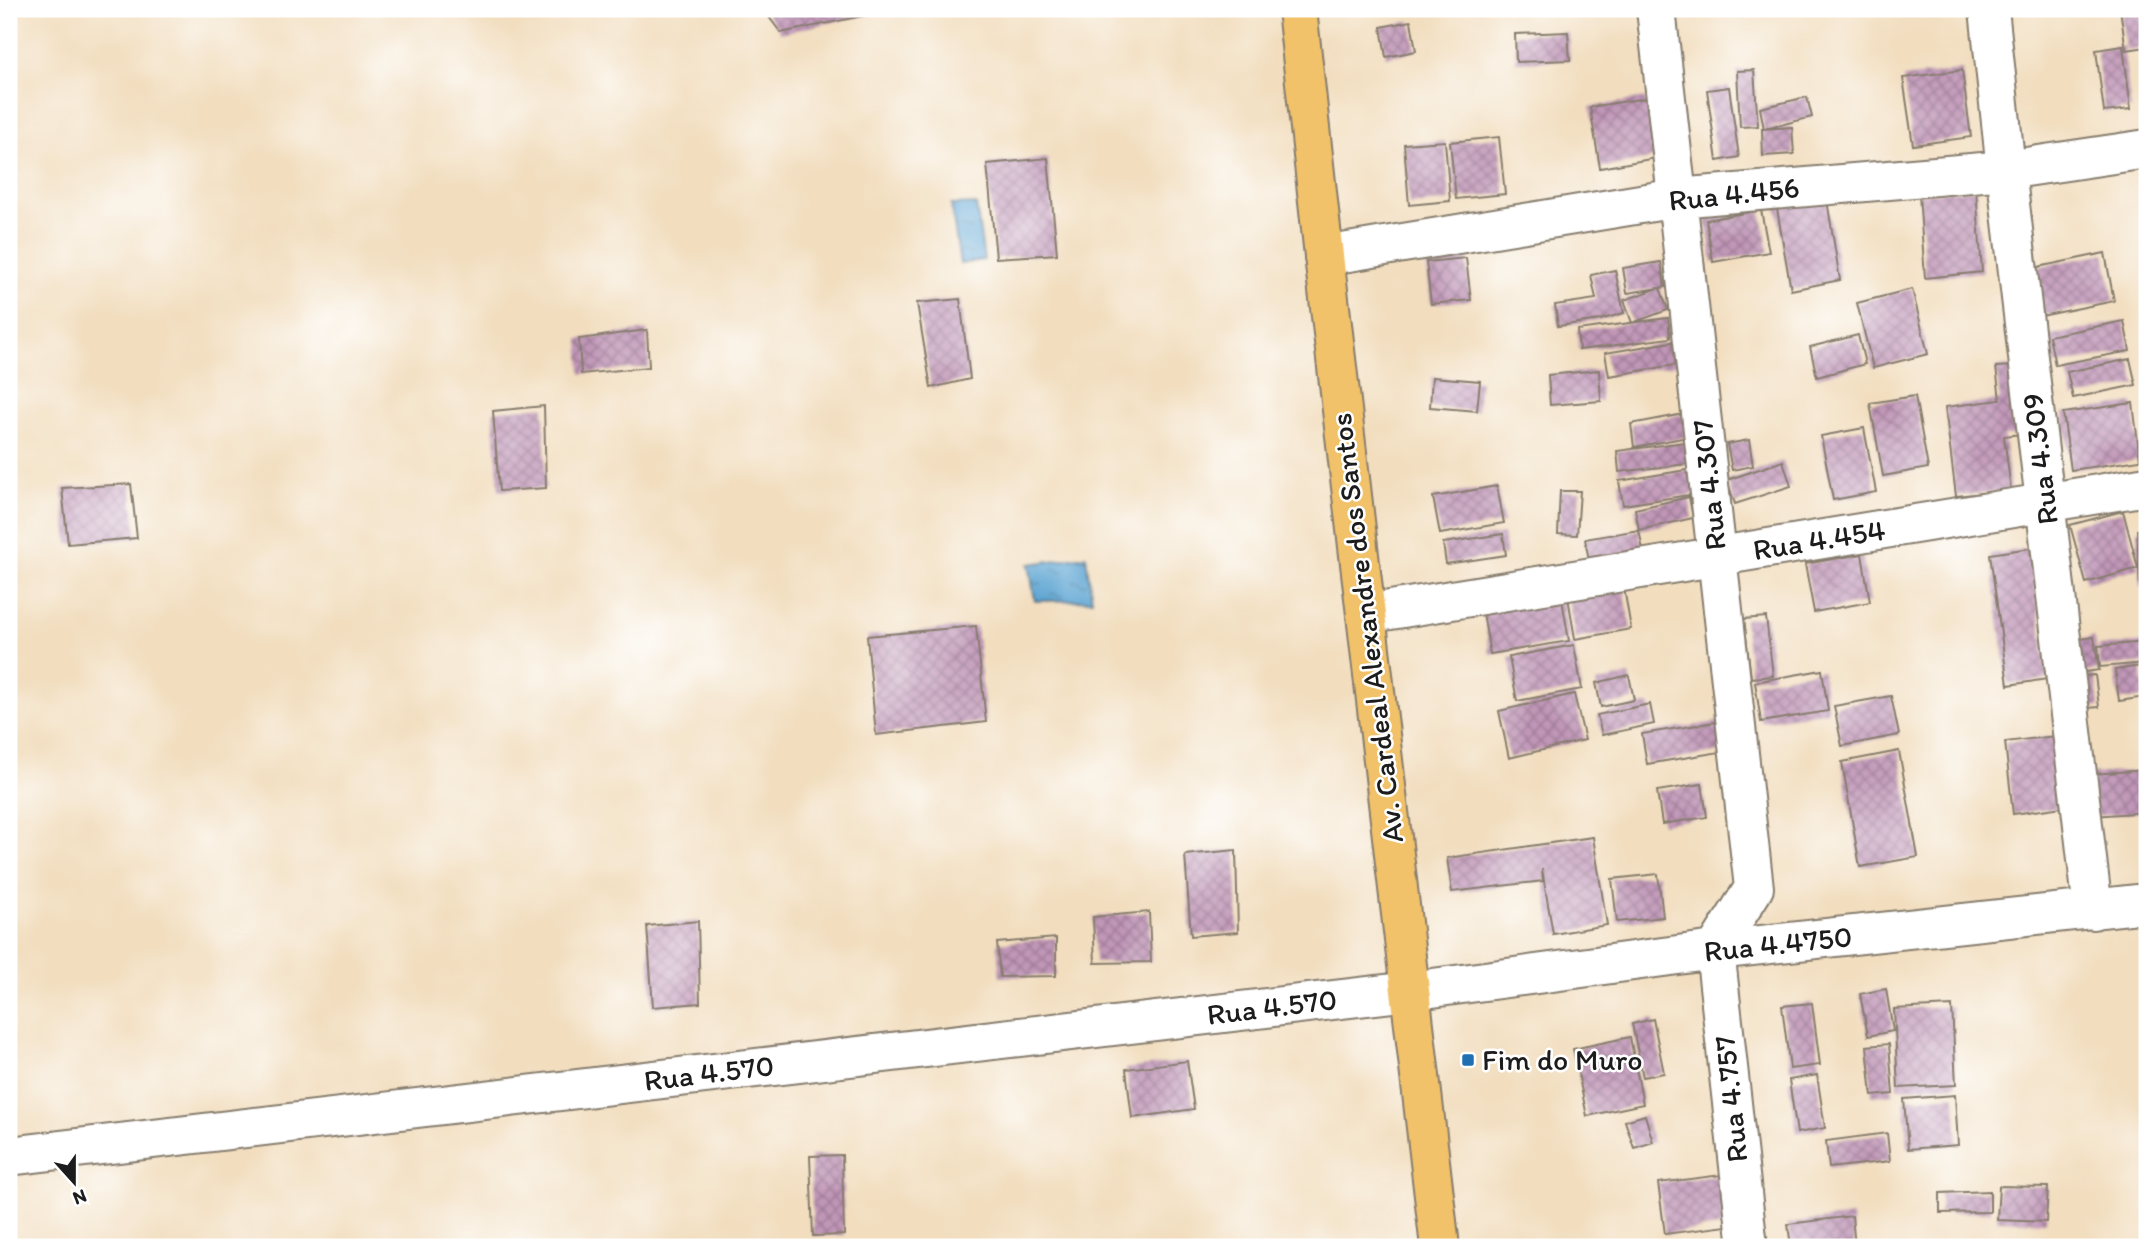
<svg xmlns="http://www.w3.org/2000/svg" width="2156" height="1256" font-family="Itim,sans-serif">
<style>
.water{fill:url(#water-ripples);stroke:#3a5f76;stroke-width:2}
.building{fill:url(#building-cross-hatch)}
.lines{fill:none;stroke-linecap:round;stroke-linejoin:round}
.minor-casing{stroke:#877d6e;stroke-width:42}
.major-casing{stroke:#877d6e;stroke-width:42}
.minor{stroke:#fff;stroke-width:38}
.major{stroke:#f2c26a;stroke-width:38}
.poi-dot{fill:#1f6fb2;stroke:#fff;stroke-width:2.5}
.labels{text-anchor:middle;stroke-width:5;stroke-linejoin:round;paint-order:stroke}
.street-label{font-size:30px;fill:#1c1c1c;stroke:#fff}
.poi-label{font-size:30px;fill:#1c1c1c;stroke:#fff;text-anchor:start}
</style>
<defs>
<pattern id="water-ripples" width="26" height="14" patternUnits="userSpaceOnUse" patternTransform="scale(1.75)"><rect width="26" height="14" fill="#59a2d0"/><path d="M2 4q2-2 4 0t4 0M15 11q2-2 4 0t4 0" fill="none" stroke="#4983a8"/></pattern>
<pattern id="building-cross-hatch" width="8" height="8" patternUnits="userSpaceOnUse" patternTransform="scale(1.75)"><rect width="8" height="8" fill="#c197b8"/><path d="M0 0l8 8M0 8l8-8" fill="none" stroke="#9c7a95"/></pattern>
</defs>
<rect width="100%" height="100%" fill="#fff"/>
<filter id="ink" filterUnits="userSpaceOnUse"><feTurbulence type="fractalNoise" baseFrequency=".0143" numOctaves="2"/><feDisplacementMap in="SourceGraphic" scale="14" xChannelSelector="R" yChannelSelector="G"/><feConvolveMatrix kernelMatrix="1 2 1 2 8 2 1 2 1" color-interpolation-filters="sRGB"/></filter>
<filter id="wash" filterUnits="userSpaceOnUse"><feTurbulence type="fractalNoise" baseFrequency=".00686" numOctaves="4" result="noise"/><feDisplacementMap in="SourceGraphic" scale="28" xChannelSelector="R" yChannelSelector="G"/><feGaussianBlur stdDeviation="1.57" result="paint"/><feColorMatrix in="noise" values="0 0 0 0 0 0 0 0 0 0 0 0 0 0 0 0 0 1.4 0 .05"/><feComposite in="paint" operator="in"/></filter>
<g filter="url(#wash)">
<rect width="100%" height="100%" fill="#f2debf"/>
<path class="water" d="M976,204L984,260L960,264L951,205Z
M1086,556L1092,600L1035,601L1029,564Z"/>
<g id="blocks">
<path class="building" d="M765,9H883L882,12L781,33L766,13Z
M2120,9H2147V47L2126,50Z
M1411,21L1416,51L1386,57L1381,27Z
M1568,32L1570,60L1516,62L1515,34Z
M2123,46L2131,109L2104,112L2096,50Z
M1754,70L1758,126L1740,127L1737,71Z
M1962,70L1971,137L1913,145L1903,78Z
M1729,87L1739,157L1717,161L1707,90Z
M1807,97L1812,117L1764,129L1760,108Z
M1646,98L1656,158L1600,168L1590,107Z
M1792,127L1794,154L1763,156L1762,129Z
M1499,137L1505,194L1456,199L1450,142Z
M1445,141L1450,201L1409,205L1404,144Z
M1048,158L1057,254L996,258L987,164Z
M1976,189L1982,272L1925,278L1919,194Z
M1826,194L1840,280L1791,290L1776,203Z
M1761,210L1769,252L1713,262L1706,220Z
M2105,253L2114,301L2041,316L2033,268Z
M1466,258L1471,300L1431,304L1426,262Z
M1661,262L1665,287L1660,288L1668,310L1632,323L1624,300L1659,288L1627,293L1623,268Z
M1615,270L1624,313L1600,320L1558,326L1555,305L1596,299L1591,275Z
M1912,289L1928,354L1873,368L1857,303Z
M960,299L970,379L931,388L917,303Z
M1668,318L1670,338L1579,350L1577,330Z
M2124,321L2130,351L2055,365L2049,336Z
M647,330L649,367L581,374L579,339Z
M1858,335L1865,364L1817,377L1810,347Z
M1678,341L1681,364L1609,376L1605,353Z
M2130,359L2136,385L2073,398L2067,372Z
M2014,366L2021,434L2004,436L2011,490L1956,496L1945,407L2000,400L1996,367Z
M1599,370L1601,401L1550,405L1548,375Z
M1432,377L1480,381L1477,411L1430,407Z
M1915,396L1928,468L1883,476L1870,403Z
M2133,403L2140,460L2071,470L2063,413Z
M544,406L546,488L499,491L493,411Z
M1684,414L1688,437L1634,447L1631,424Z
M1864,428L1876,492L1833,500L1821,436Z
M1749,440L1753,466L1732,470L1727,444Z
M1693,441L1695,463L1619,472L1617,451Z
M1783,461L1791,486L1735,504L1727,480Z
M1693,469L1696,494L1623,505L1619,481Z
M131,484L137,538L68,544L62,488Z
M1497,486L1504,523L1440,534L1433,497Z
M1560,491H1580L1577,535L1558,534Z
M1689,497L1693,518L1639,530L1645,561L1591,571L1585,539L1639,530L1635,509Z
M2123,511L2138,568L2086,583L2070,525Z
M2147,529V586H2140L2137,530Z
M1503,534L1506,555L1446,564L1443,543Z
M2030,548L2048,679L2008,685L1990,554Z
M1862,554L1870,602L1814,612L1805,564Z
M1622,576L1631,629L1575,639L1566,585Z
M1560,587L1569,641L1490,654L1481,601Z
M1766,617L1773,676L1751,678L1744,619Z
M976,626L986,722L876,735L867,636Z
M2094,637L2099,670L2072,674L2067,641Z
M2147,642V663L2100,667L2098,646Z
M1574,645L1582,689L1517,701L1509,657Z
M2141,666L2145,697L2119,701L2115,670Z
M1822,670L1828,711L1761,722L1755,682Z
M1629,675L1634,700L1601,707L1596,683Z
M2095,675L2099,707L2076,709L2072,677Z
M1574,694L1585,740L1509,758L1499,711Z
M1891,696L1899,735L1842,746L1834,706Z
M1650,704L1654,724L1602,735L1597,715Z
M1722,721L1726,751L1647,764L1642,734Z
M2055,736L2063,807L2013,814L2005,742Z
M1899,751L1918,857L1860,867L1842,762Z
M2146,770L2147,812L2094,816L2092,774Z
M1702,784L1707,817L1662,824L1657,791Z
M1593,837L1607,925L1553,934L1542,869L1543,881L1452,892L1447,858Z
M1236,850L1238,932L1191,936L1185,855Z
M1658,874L1663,917L1617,922L1612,879Z
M1149,912L1151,962L1095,963L1093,917Z
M698,921L700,1003L653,1007L647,926Z
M1056,938V976L1000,977L997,943Z
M1886,989L1893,1031L1868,1036L1860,994Z
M1812,1003L1820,1065L1790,1069L1782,1006Z
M1952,1006L1956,1085L1898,1088L1894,1009Z
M1653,1019L1664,1073L1643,1077L1632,1024Z
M1630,1037L1643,1104L1587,1116L1573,1049Z
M1889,1044L1893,1094L1872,1096L1867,1046Z
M1187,1061L1194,1109L1132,1118L1126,1069Z
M1817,1075L1825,1128L1797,1133L1789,1080Z
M1955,1095L1958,1145L1908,1149L1904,1099Z
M1645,1115L1653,1142L1634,1148L1625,1121Z
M1887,1133L1890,1161L1829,1168L1826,1141Z
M842,1155L844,1235L813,1236L810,1156Z
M1729,1174L1735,1225L1665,1234L1658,1183Z
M1999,1186L2048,1187L2046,1222L1997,1220Z
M1990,1191V1212L1940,1213V1193Z
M1852,1216L1855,1247H1791L1788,1224Z"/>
</g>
</g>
<g filter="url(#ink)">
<use href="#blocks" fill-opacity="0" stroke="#877d6e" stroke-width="2"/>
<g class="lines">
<g class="minor-casing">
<path id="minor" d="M1656,9L1754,888L1715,950L1748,1247
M1989,9L2006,170L2093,910
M1324,256L1677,198L2006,170L2147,149
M1366,614L2147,486
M9,1156L1410,991L1715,950L2147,903"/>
</g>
<g class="major-casing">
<path id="major" d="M1297,9L1324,256L1440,1247"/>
</g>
<use href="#minor" class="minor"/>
<use href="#major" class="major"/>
</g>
</g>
<rect class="poi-dot" x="1461" y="1053" width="14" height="14" rx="3.5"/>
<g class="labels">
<g class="street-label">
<text transform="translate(1734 194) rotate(-6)" y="10">Rua 4.456</text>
<text transform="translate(2040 459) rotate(-97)" y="10">Rua 4.309</text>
<text transform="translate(1709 485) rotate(-96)" y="10">Rua 4.307</text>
<text transform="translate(1819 540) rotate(-9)" y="10">Rua 4.454</text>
<text transform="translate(1367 628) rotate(-97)" y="10">Av. Cardeal Alexandre dos Santos</text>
<text transform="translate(1778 944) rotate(-6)" y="10">Rua 4.4750</text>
<text transform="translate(1272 1007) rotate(-7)" y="10">Rua 4.570</text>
<text transform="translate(709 1073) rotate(-7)" y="10">Rua 4.570</text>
<text transform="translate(1731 1099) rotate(-96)" y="10">Rua 4.757</text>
</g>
<g class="poi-label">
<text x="1482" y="1070">Fim do Muro</text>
</g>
</g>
<rect width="2156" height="1256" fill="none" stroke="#fff" stroke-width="35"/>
<g transform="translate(74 1182) rotate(159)" stroke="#ffffff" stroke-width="5" paint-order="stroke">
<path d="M0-5L12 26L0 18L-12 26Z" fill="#1c1c1c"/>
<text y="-10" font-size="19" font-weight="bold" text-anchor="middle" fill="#1c1c1c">N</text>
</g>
</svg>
